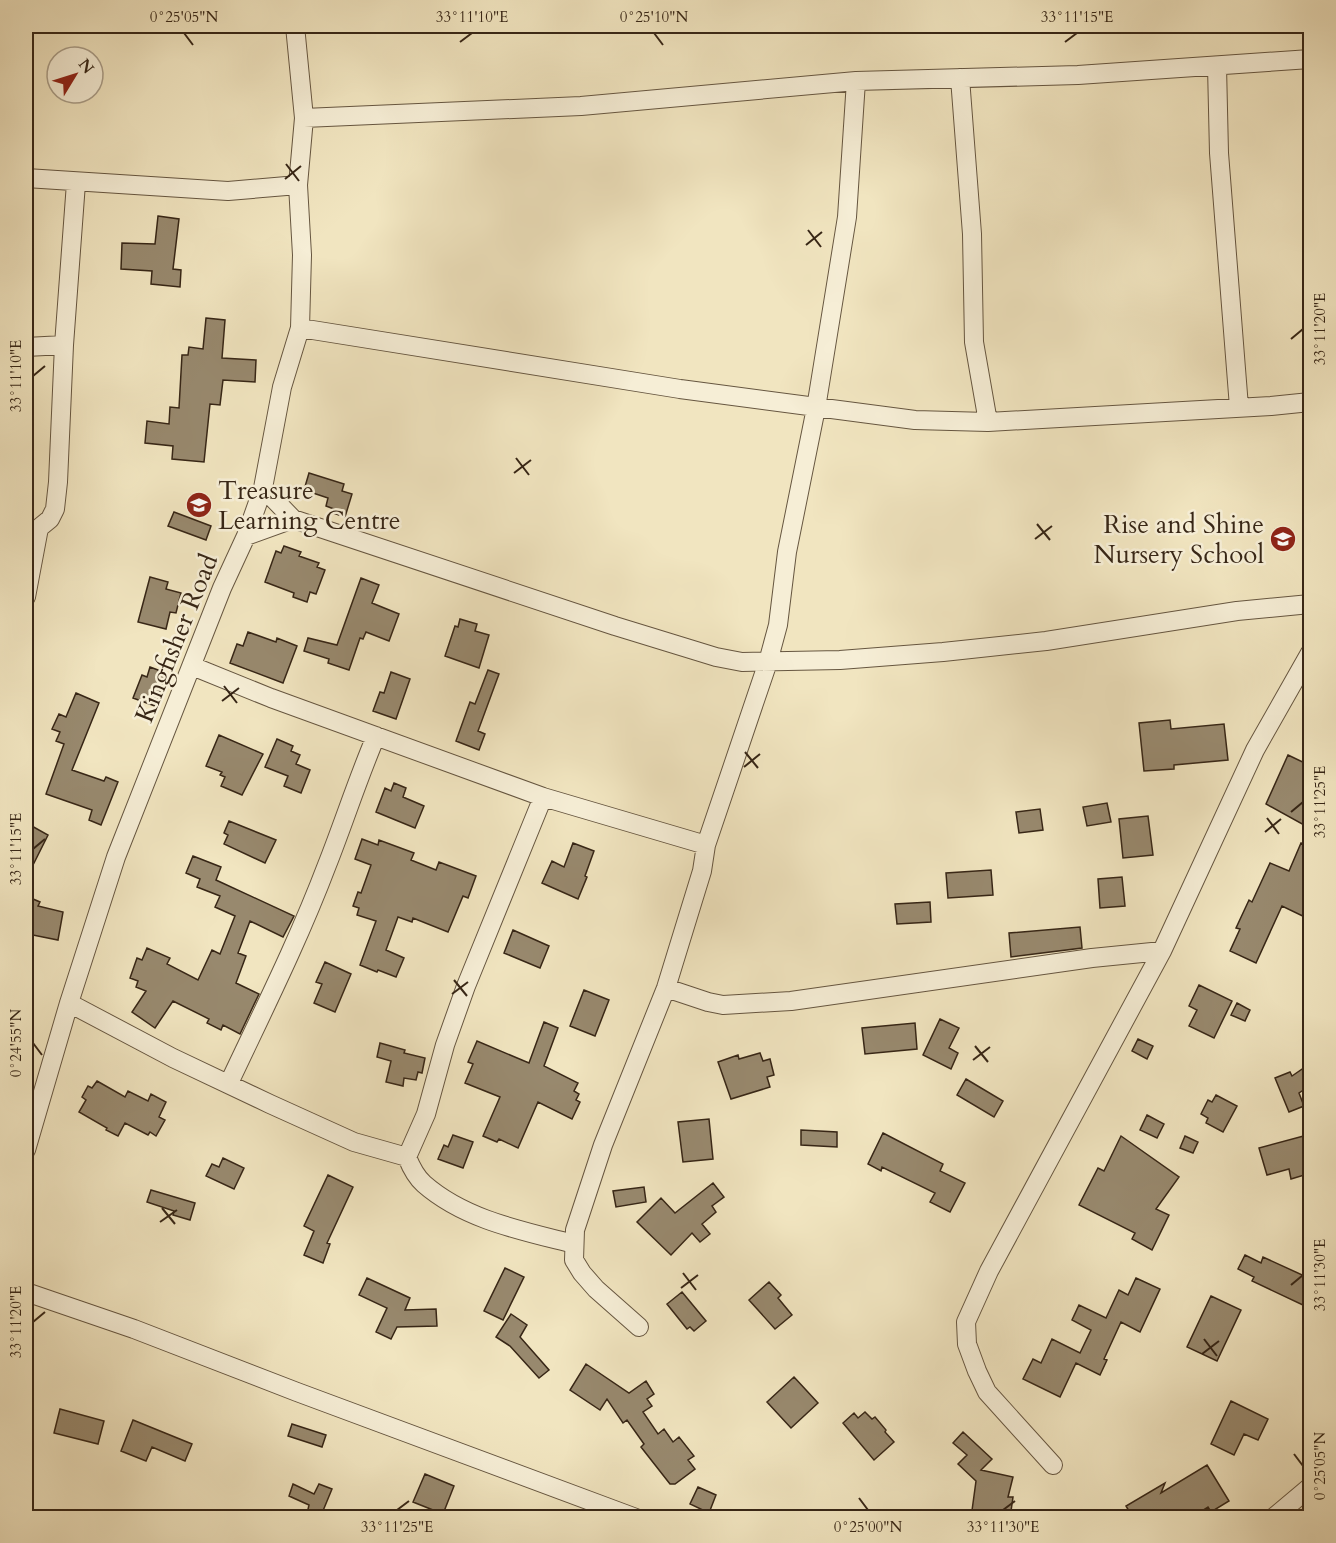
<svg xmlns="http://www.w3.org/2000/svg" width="1336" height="1543" font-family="Cardo,serif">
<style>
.building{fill:#98896e;stroke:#372616;stroke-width:1.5}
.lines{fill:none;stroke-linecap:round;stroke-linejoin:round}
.minor-casing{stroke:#665640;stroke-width:20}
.minor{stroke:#f6eed6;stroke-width:18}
.ticks{fill:none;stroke:#372616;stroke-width:2}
.labels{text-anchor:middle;stroke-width:5;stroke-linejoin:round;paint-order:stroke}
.poi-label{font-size:26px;fill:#372616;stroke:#f6eed6;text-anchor:start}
.street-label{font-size:26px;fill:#372616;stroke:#f6eed6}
.neatline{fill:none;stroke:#372616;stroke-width:2}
.ticks-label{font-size:15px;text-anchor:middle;fill:#372616}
</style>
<rect width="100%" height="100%" fill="#f1e5c0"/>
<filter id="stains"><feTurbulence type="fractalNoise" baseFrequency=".00333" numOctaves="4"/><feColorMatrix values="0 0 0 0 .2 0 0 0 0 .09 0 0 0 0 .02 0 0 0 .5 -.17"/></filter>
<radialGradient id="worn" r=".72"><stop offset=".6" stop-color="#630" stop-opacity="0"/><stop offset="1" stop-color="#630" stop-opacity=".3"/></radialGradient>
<path class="building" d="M158,216L179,219L173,269L181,270L180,287L151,284L152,271L121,269L122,243L155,244Z
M206,318L225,320L222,358L256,360L255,382L223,380L220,405L210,404L204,462L172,459L173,446L145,443L147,421L169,424L170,407L179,408L182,355H188L189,347L203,349Z
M309,473L344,484L342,491L352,494L345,517L333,513L334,509L326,506L328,498L304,490Z
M174,512L211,526L206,540L168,526Z
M284,546L301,552L299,556L319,563L317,567L325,570L316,594L310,592L307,602L293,597L294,593L265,582L276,551L281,553Z
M150,577L168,582L166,589L181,593L176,613L170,612L166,629L138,622Z
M361,578L379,585L372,603L399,614L389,641L366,632L363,639L360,638L349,670L328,663L329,659L304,651L308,638L337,645Z
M460,619L477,624L475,631L489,635L479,668L445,656L455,626L458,627Z
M248,632L276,642L277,638L297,646L283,683L230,663L237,644L243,646Z
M150,667L166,673L155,706L133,698L142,675L147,677Z
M488,670L499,674L478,731L485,734L479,750L456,741L470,702L475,704Z
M391,672L410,679L396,719L373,711L380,692L384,693Z
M76,693L99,703L72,770L104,781L106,777L118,782L101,825L89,820L92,810L46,794L64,744L56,741L60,732L52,729L59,714L66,717Z
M1170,720L1171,729L1224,724L1228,760L1174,765V769L1144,771L1139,723Z
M219,735L263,754L242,795L221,786L225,777L220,775L222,772L206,766Z
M277,739L293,746L291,751L300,755L296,764L310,770L301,793L284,786L288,776L265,767Z
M1288,755L1311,766V812L1304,825L1266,804Z
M394,783L406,788L403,797L424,806L415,828L376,812L385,788L391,791Z
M1107,803L1111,822L1087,826L1083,807Z
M1040,809L1043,830L1019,833L1016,812Z
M1148,816L1153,855L1123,858L1119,819Z
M229,821L276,840L265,863L224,844L228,835L224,833Z
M30,825L48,835L26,879V833Z
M362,839L378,845L379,840L414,853L411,860L436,870L439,862L476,876L468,898L463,896L448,932L413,918L412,922L398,917L386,950L404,958L396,977L378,970L377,972L360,965L376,921L357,915L359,908L353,906L358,892L361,893L371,865L355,859Z
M573,843L594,851L585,876L587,877L578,899L542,883L552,861L564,867Z
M1301,843L1311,848V920L1282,906L1256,963L1230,951L1240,929L1236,928L1249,900L1252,902L1270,863L1289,871Z
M193,856L221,867L216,880L294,916L283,937L250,921L238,953L246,956L236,983L259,994L240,1034L223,1025L221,1030L207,1023L209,1019L173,1001L155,1028L132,1012L146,991L136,987L138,981L130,978L137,958L142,960L147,948L170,958L167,964L198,980L212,950L220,954L235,916L215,907L220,896L197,887L200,879L186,873Z
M991,870L993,895L948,898L946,873Z
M1122,877L1125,906L1100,908L1098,879Z
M26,896L40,902L38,906L63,912L58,940L28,934L26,936Z
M930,902L931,922L897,924L895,904Z
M1080,927L1082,948L1011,957L1009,933Z
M513,930L549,946L540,968L504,953Z
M325,962L351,974L335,1012L314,1003L322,984L316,982Z
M1199,985L1232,1001L1214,1038L1189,1026L1197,1010L1189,1006Z
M584,990L609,1000L595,1036L570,1026Z
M1237,1003L1250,1010L1245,1021L1231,1015Z
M940,1019L959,1028L949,1048L958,1053L951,1069L923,1055Z
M544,1022L558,1028L544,1066L578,1083L574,1091L579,1094L576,1100L580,1102L572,1119L538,1102L518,1148L499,1139L497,1142L483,1136L500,1097L465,1083L473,1064L468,1062L477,1041L529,1063Z
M915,1023L917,1049L865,1054L862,1028Z
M1138,1039L1153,1046L1147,1059L1132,1051Z
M380,1043L405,1050L404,1053L425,1058L422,1073L418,1072L416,1080L404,1078L403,1086L386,1082L391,1061L377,1057Z
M760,1053L763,1061L770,1059L774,1075L767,1077L770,1087L731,1099L718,1062L738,1055L739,1059Z
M1311,1063V1085L1299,1093L1304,1106L1289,1112L1275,1078L1290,1072L1292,1076Z
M966,1079L1003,1101L994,1117L957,1095Z
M97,1081L125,1097L128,1091L148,1101L151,1094L166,1102L159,1117L165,1120L156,1136L150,1132L148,1135L125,1123L118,1136L106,1130L107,1128L79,1112L86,1100L82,1097L88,1086L92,1088Z
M1216,1095L1237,1106L1223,1132L1206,1123L1208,1118L1201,1114L1208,1100L1212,1102Z
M1147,1115L1164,1124L1157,1138L1140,1130Z
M709,1119L713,1159L683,1162L678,1122Z
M801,1130L837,1132V1147L801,1145Z
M883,1133L943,1164L940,1171L965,1183L950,1212L930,1202L935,1193L882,1167L881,1171L868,1164Z
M1311,1134V1173L1291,1179L1289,1169L1267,1175L1259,1148Z
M453,1135L473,1142L463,1168L438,1159L444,1145L448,1147Z
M1121,1136L1179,1177L1156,1209L1169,1215L1152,1250L1132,1239L1135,1233L1079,1205L1098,1168L1104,1171Z
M1185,1136L1198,1142L1193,1153L1180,1148Z
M223,1158L244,1168L234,1189L206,1176L212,1164L219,1167Z
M328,1175L353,1187L327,1243L330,1244L323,1263L304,1255L314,1231L304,1226Z
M713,1183L724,1197L712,1206L716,1212L702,1224L710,1234L700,1242L692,1233L671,1255L637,1222L661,1198L675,1213Z
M644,1187L646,1202L616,1207L613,1191Z
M151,1190L195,1203L190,1220L173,1215L174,1211L147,1202Z
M1245,1255L1261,1263L1263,1257L1311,1279V1294L1305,1306L1252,1281L1254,1277L1238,1269Z
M505,1268L524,1277L503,1320L484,1311Z
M367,1278L410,1298L405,1310L436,1309L437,1326L397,1327L391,1339L376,1332L387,1308L359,1295Z
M1136,1278L1160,1289L1140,1332L1121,1322L1104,1359L1107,1360L1100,1375L1076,1363L1060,1397L1023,1379L1033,1359L1041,1363L1052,1339L1080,1353L1091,1330L1072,1320L1079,1305L1106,1318L1119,1290L1128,1295Z
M769,1282L781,1295L778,1298L792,1315L775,1329L749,1300Z
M682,1292L706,1321L694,1331L690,1327L687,1329L667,1304Z
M1211,1296L1241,1310L1217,1361L1187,1347Z
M511,1314L527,1325L520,1337L549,1370L539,1378L510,1346L496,1337Z
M586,1364L629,1393L646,1381L654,1394L647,1399L652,1406L643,1412L658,1434L664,1429L673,1442L679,1437L694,1456L688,1460L695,1469L675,1484H670L641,1447L644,1444L627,1420L623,1423L607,1399L600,1410L570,1390Z
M794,1377L818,1403L791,1428L767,1402Z
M1231,1401L1268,1419L1258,1440L1244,1434L1234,1455L1211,1444Z
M60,1409L104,1421L98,1444L54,1433Z
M865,1412L872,1419L875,1417L886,1430L885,1432L894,1442L874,1460L843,1423L854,1413L858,1418Z
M133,1420L192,1444L185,1461L152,1447L146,1461L121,1451Z
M292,1424L326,1435L322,1447L288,1436Z
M963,1432L992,1459L981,1470L1013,1477L1008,1497H1013L1010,1518H971L976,1481L958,1464L967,1455L953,1443Z
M1207,1465L1229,1501L1211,1512L1208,1507L1191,1518H1133L1126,1506L1165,1483L1161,1493Z
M425,1474L454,1486L443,1514L413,1502Z
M293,1484L314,1494L319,1484L332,1489L320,1518H306L309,1505L289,1496Z
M698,1487L716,1495L709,1513L690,1504Z"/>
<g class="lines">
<g class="minor-casing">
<path id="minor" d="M1217,66L1219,153L1239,407
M960,78L972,234L974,342L988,422
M304,118L581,106L856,81L1078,75L1310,59
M26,178L228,191L298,185
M300,328L680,389L915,420L988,422L1271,406L1310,402
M26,347L64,345L76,183
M263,488L293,519L615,626L716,657L742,662L840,660L943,652L1046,641L1237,611L1310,604
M26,534L39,528L50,519L55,509L58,482L64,345
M246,536L293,519
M26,597L39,528
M192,666L271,698L543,797L706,845
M666,988L708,1002L723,1005L791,1001L1092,958L1162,951
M69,1003L173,1058L270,1104L354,1142L407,1157L426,1114L445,1045L466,986L543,797
M229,1083C263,1011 299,939 327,865C344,822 358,778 376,736
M26,1150L69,1003L116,857L222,588L246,536L263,488L282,387L300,328L302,255L298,185L304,118L295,26
M407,1157C411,1167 416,1177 424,1184C465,1220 523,1231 574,1244
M26,1292L134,1329L297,1392L636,1518
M639,1327L596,1289L582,1273L574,1260L575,1230L603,1145L666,988L702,871L706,845L768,662L778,625L787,552L816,408L847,217L856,81
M1053,1465L987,1392L977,1371L967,1344L966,1322L989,1271L1162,951L1255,750L1310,653
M1273,1518L1310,1487"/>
</g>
<use href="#minor" class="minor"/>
</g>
<path class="ticks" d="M184,33L193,45M654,33L663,45M460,42L472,33M1065,42L1077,33M286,164L299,181M285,179L301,166M808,230L821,247M806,245L822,232M1291,339L1303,329M33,376L45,366M516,458L529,475M514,473L531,460M1037,524L1050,540M1035,539L1052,526M224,686L237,703M222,701L239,688M745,752L758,768M744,767L760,754M1291,812L1303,802M1267,818L1279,834M1265,832L1281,819M33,849L45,839M454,980L467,996M452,994L468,982M33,1043L42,1055M975,1046L988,1062M973,1060L990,1047M162,1208L175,1224M160,1222L177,1210M683,1273L696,1290M1291,1285L1303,1275M681,1288L698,1275M33,1322L45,1312M1204,1339L1217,1356M1202,1354L1219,1341M1294,1454L1303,1466M859,1498L868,1510M397,1510L409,1501M1003,1510L1015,1501"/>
<defs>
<g id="school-disc" transform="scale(1.35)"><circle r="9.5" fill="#8f2418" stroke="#f6eed6"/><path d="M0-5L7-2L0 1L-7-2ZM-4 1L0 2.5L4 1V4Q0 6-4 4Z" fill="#fff"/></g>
</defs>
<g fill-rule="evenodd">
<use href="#school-disc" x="199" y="505"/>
<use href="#school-disc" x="1283" y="539"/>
</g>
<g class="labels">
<g class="poi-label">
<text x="218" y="499">Treasure<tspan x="218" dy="30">Learning Centre</tspan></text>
<text x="1264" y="533" text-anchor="end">Rise and Shine<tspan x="1264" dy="30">Nursery School</tspan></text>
</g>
<g class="street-label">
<text transform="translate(176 638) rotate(-68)" y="9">Kingfisher Road</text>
</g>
</g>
<rect width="1336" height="1543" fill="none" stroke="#f1e5c0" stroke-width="66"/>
<g transform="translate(75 75) rotate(52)"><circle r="28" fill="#f6eed6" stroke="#aa9e89" stroke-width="1.5"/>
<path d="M0-4.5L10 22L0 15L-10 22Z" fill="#8f2418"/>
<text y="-9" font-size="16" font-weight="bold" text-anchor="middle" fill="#372616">N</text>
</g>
<rect x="33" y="33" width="1270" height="1477" class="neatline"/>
<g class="ticks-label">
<text x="184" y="22">0°25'05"N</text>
<text x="472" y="22">33°11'10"E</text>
<text x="654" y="22">0°25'10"N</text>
<text x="1077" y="22">33°11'15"E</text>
<text transform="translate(1320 329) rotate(-90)" y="5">33°11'20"E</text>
<text transform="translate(16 376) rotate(-90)" y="5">33°11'10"E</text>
<text transform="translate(1320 802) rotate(-90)" y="5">33°11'25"E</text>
<text transform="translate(16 849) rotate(-90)" y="5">33°11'15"E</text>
<text transform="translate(16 1043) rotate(-90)" y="5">0°24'55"N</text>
<text transform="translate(1320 1275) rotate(-90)" y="5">33°11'30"E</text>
<text transform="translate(16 1322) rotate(-90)" y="5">33°11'20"E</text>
<text transform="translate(1320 1466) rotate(-90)" y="5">0°25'05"N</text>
<text x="397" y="1532">33°11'25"E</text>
<text x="868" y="1532">0°25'00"N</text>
<text x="1003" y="1532">33°11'30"E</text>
</g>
<rect width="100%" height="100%" filter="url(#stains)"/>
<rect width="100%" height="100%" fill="url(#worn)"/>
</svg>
